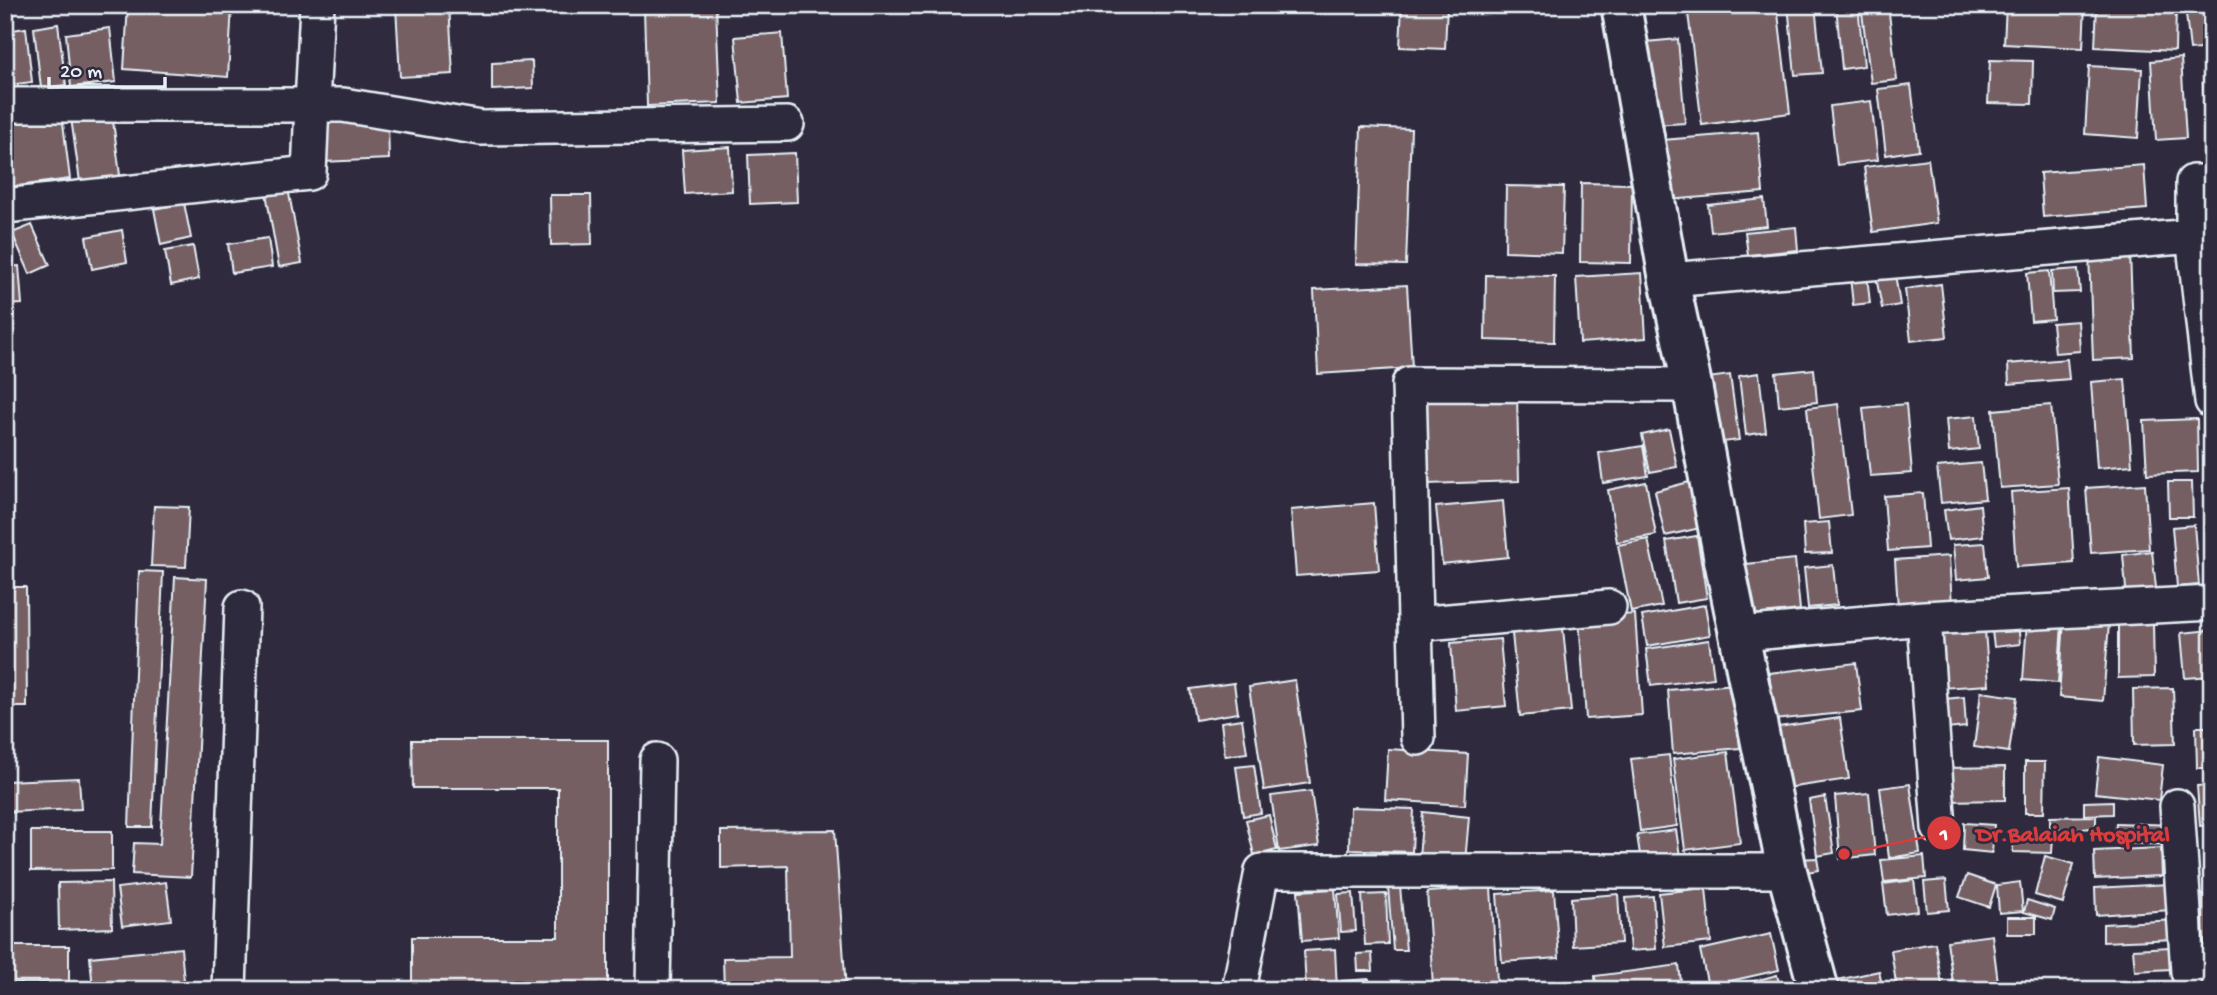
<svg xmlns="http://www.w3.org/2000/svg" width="2217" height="995" font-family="'Gochi Hand',sans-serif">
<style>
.building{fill:#745e62;stroke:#e8f1f8;stroke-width:2}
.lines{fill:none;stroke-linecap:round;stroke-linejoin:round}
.minor-casing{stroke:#e8f1f8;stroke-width:38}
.tertiary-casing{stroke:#e8f1f8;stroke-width:44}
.minor{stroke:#2f2a3d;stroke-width:33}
.tertiary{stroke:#2f2a3d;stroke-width:38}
.leader{fill:none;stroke:#d83c3d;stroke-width:2.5}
.callout-dot{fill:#d83c3d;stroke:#2f2a3d;stroke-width:2.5}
.mark-label{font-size:21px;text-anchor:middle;font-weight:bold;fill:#fff}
.callout-label{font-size:24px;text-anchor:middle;font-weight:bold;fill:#d83c3d;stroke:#2f2a3d;stroke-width:5;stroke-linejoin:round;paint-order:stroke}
</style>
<rect width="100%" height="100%" fill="#2f2a3d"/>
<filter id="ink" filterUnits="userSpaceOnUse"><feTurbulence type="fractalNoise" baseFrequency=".0143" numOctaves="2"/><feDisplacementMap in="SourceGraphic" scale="14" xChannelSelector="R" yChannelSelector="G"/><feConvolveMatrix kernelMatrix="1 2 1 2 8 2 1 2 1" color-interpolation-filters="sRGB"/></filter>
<g filter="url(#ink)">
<path class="building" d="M128,5H232L228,77L124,69Z
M449,5L453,74L400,77L396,7Z
M1402,5H1447L1445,49L1400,47Z
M1687,5H1777L1790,113L1702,125Z
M1788,5H1815L1822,73L1795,75Z
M1836,5H1858L1864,66L1842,69Z
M1861,5H1888L1897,80L1871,83Z
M2006,5H2085L2083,48L2004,44Z
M2097,5H2176L2175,51L2095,47Z
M2185,5H2212V48L2190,50Z
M716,6L720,103L647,106L644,9Z
M58,24L66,85L41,88L34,28Z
M26,28L32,82L9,85L5,31Z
M110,28L116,82L71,87L66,34Z
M782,33L787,99L741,103L735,37Z
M1678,39L1685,123L1654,125L1646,42Z
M2181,58L2186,138L2156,140L2151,61Z
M1990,60L2033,61L2032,104L1988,103Z
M532,61L533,88L492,90V63Z
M2089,66L2142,69L2138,138L2085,134Z
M2212,82V113L2205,114L2203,83Z
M1911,85L1919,150L1886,155L1878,89Z
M1871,101L1878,160L1837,165L1830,106Z
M112,113L121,183L81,189L71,118Z
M62,115L70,179L10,187L5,152V123Z
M388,120L389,159L322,162L321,123Z
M1361,127L1411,129L1406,265L1356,264Z
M1758,132L1763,192L1668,200L1663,140Z
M730,147L732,191L685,194L682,150Z
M795,153L797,202L750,204L748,155Z
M1928,159L1937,223L1873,232L1864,167Z
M2144,165L2147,209L2043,217L2040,173Z
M287,183L302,263L279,267L265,187Z
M1581,183L1632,184L1631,263L1580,262Z
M1506,186L1564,187L1562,253L1505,251Z
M550,195H591L592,244L551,245Z
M1764,199L1767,226L1711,232L1708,205Z
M2212,200V287L2204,201Z
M184,203L191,238L161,245L154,209Z
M32,225L50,265L30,274L12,233Z
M1796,227L1798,250L1748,255L1745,232Z
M122,230L127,262L92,269L86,237Z
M268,238L272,267L232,273L228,244Z
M193,246L199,279L171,285L165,251Z
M2130,252L2134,358L2093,360L2089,254Z
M19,266L22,304L5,305V267Z
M1866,266L1870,303L1853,305L1849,268Z
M2078,269L2080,292L2053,293L2052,271Z
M2049,271L2053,319L2031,321L2027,273Z
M1642,273L1646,338L1580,343L1576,277Z
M1895,274L1900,305L1882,308L1876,277Z
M1486,275L1555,276L1554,342L1485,340Z
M1941,284L1947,337L1911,341L1905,289Z
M1407,285L1412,368L1318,374L1314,290Z
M2078,321L2080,351L2055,353L2052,323Z
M2067,359L2069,379L2009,384L2008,364Z
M1814,369L1817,402L1779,406L1776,373Z
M1759,373L1766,432L1746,435L1739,376Z
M1730,375L1739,440L1716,443L1707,378Z
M2125,379L2132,465L2097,468L2091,382Z
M1517,396L1519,481L1427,484L1425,398Z
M1838,404L1851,515L1819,519L1807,408Z
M1906,404L1912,473L1870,476L1863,408Z
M2051,405L2058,484L2000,488L1993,410Z
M1976,416L1979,449L1949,452L1946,419Z
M2197,419L2198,472L2147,474L2144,421Z
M1669,429L1677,467L1650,472L1642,435Z
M1643,446L1648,476L1603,483L1599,453Z
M1981,463L1985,499L1941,503L1937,467Z
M1646,482L1656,535L1617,542L1608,490Z
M1689,482L1700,528L1665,536L1655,491Z
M2168,482H2192L2193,517H2169Z
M2145,484L2149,549L2091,553L2086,488Z
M2069,488L2074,563L2016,567L2011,492Z
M1923,493L1927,548L1888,551L1884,496Z
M2209,494H2212V559H2211Z
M1503,501L1508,557L1442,564L1436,507Z
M1374,503L1379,570L1296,576L1291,510Z
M1980,505L1983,536L1948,540L1944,510Z
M154,506L189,507L186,567L151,566Z
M1829,522L1832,553L1805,554L1803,524Z
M2194,525L2199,585L2177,587L2172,527Z
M1697,536L1707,598L1676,603L1666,541Z
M1648,539L1662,606L1631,612L1618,545Z
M1985,543L1988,577L1956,580L1953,545Z
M2152,551L2157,597L2127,600L2123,555Z
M1949,556L1952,605L1898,608L1895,560Z
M1795,559L1800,610L1743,616L1737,565Z
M1833,565L1837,605L1808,608L1804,568Z
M139,571L163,572L152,827H129Z
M175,577L207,579L191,877L132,874L134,843L160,844Z
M5,587H26L27,707H5Z
M1705,605L1710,635L1647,646L1642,616Z
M1635,614L1642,715L1586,719L1579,618Z
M1984,616L1989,685L1941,688L1936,620Z
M1562,618L1571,711L1520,716L1511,623Z
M2064,619L2109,623L2103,701L2059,697Z
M2018,621L2020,644L1994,647L1991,623Z
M2027,621L2062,624L2058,683L2023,680Z
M2153,622L2154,677L2118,678V623Z
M2211,630L2212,676L2185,678L2181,633Z
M1500,639L1506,706L1456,711L1451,643Z
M1709,640L1714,678L1651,686L1646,649Z
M1856,663L1862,711L1774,720L1769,673Z
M1295,680L1310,783L1264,790L1249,687Z
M1234,683L1238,713L1195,720L1190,689Z
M1735,684L1740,748L1673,754L1668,690Z
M2173,688L2175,744L2134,745L2133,689Z
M1981,692L2017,697L2009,752L1974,747Z
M1964,697L1966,727L1947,729L1945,699Z
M1840,718L1849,779L1780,789L1771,728Z
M1242,719L1247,753L1225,756L1221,722Z
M2196,727H2212V768H2197Z
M412,740H608V990H412V937H558V788H413Z
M1388,749L1468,754L1465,805L1385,800Z
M1728,752L1740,843L1685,850L1673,759Z
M1669,755L1677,826L1640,831L1631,759Z
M2099,757L2163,765L2159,800L2095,793Z
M2025,762H2045L2044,813H2025Z
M1254,765L1261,813L1243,816L1236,767Z
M2005,767V800L1945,801V768Z
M79,778L81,809L5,812V781Z
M1910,784L1920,853L1889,858L1880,788Z
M2212,785V825L2200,826L2197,786Z
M1311,791L1319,846L1279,851L1271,796Z
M1869,793L1875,855L1840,859L1835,796Z
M1825,797L1834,853L1817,856L1809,800Z
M2113,801V814L2084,815V802Z
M1350,807L1414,809L1412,852L1349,850Z
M1423,812L1469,817L1465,862L1419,857Z
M1269,815L1277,850L1254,855L1246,820Z
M2096,816V828L2050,830V817Z
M1964,823L1994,825L1992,853L1963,850Z
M2116,823L2175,825L2174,845L2115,843Z
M835,830L846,990H724L723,958L790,957L788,866L721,868V831Z
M1676,830L1680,856L1641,861L1637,835Z
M31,831H112V870L31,871Z
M2013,834L2053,835L2052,853L2013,852Z
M2161,848L2162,876L2095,879L2094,851Z
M1924,856L1926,878L1884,882L1881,860Z
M2045,856L2074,864L2063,903L2035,895Z
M1817,858L1819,870L1800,873L1798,859Z
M2212,858V888L2208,889L2205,859Z
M1967,875L1996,885L1989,907L1959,897Z
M1914,880L1918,911L1887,915L1883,884Z
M1946,880L1949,910L1927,912L1924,882Z
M111,882L112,928L59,930L58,883Z
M166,882L171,920L122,926L117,888Z
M2020,882L2023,911L1999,913L1997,885Z
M2169,884L2171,910L2096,915L2095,888Z
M1388,887H1400L1406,950H1393Z
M1491,888L1497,981L1433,986L1427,892Z
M1706,888L1711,942L1665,947L1659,893Z
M1335,889L1339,938L1302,941L1298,891Z
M1554,890L1559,958L1502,962L1497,894Z
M1353,893L1356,931L1341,932L1338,894Z
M1386,894L1388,944L1365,945L1362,895Z
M1618,894L1621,943L1573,946L1571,898Z
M2195,895H2212V954H2196Z
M1653,896L1656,949L1630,951L1626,898Z
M2027,900L2055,909L2052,920L2024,912Z
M2007,917H2036V934H2007Z
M2176,920L2177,939L2103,942V924Z
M1771,934L1779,970L1708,986L1700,950Z
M1992,935L1999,990H1954L1947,941Z
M1935,943L1943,990H1897L1891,950Z
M5,946H69V983H5Z
M2170,947L2171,969L2135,971L2133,949Z
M181,948L184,981L93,989L90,957Z
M1335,949L1337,990H1306L1304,951Z
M1372,953L1373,971H1358L1357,954Z
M1679,965L1682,990H1596L1595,976Z
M1879,971L1883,990H1835L1833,981Z
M1777,975L1781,990H1721Z
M1369,979L1370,990H1343L1342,981Z
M1300,984L1301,990H1252L1251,985Z
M1421,985V990H1396L1395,988Z
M1470,987V990H1434Z"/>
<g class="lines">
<g class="minor-casing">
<path id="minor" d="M5,105H312L317,5
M2212,182H2193V236L2212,401
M5,206L309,173L312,105H343L481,128L787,124
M1669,280L2193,236
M1924,618L1939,828
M1415,624L1609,607
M1740,634L1924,618L2212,603
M1418,738L1409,384L1692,385
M2177,806L2188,972
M229,990L242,607
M653,990L657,760
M1239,990L1262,871H1787"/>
</g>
<g class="tertiary-casing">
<path id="tertiary" d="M1621,5L1669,280L1692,385L1724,560L1787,871L1819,990"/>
</g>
<use href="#minor" class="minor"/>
<use href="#tertiary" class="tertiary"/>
</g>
</g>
<path class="leader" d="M1844 854L1944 833"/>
<g class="callout-dot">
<circle cx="1844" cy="854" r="7"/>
<circle cx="1944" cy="833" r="18"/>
</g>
<g class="mark-label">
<text x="1944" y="840">1</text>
</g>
<g class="callout-label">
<text x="2073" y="841">Dr.Balaiah Hospital</text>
</g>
<rect width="2217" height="995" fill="none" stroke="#2f2a3d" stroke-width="28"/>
<rect x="14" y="14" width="2189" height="967" fill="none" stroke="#e8f1f8" stroke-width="2.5" filter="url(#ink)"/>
<path d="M49 77v10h116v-10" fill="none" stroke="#e8f1f8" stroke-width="3.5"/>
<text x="60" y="77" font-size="21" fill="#e8f1f8" stroke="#2f2a3d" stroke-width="5" paint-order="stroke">20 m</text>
</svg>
